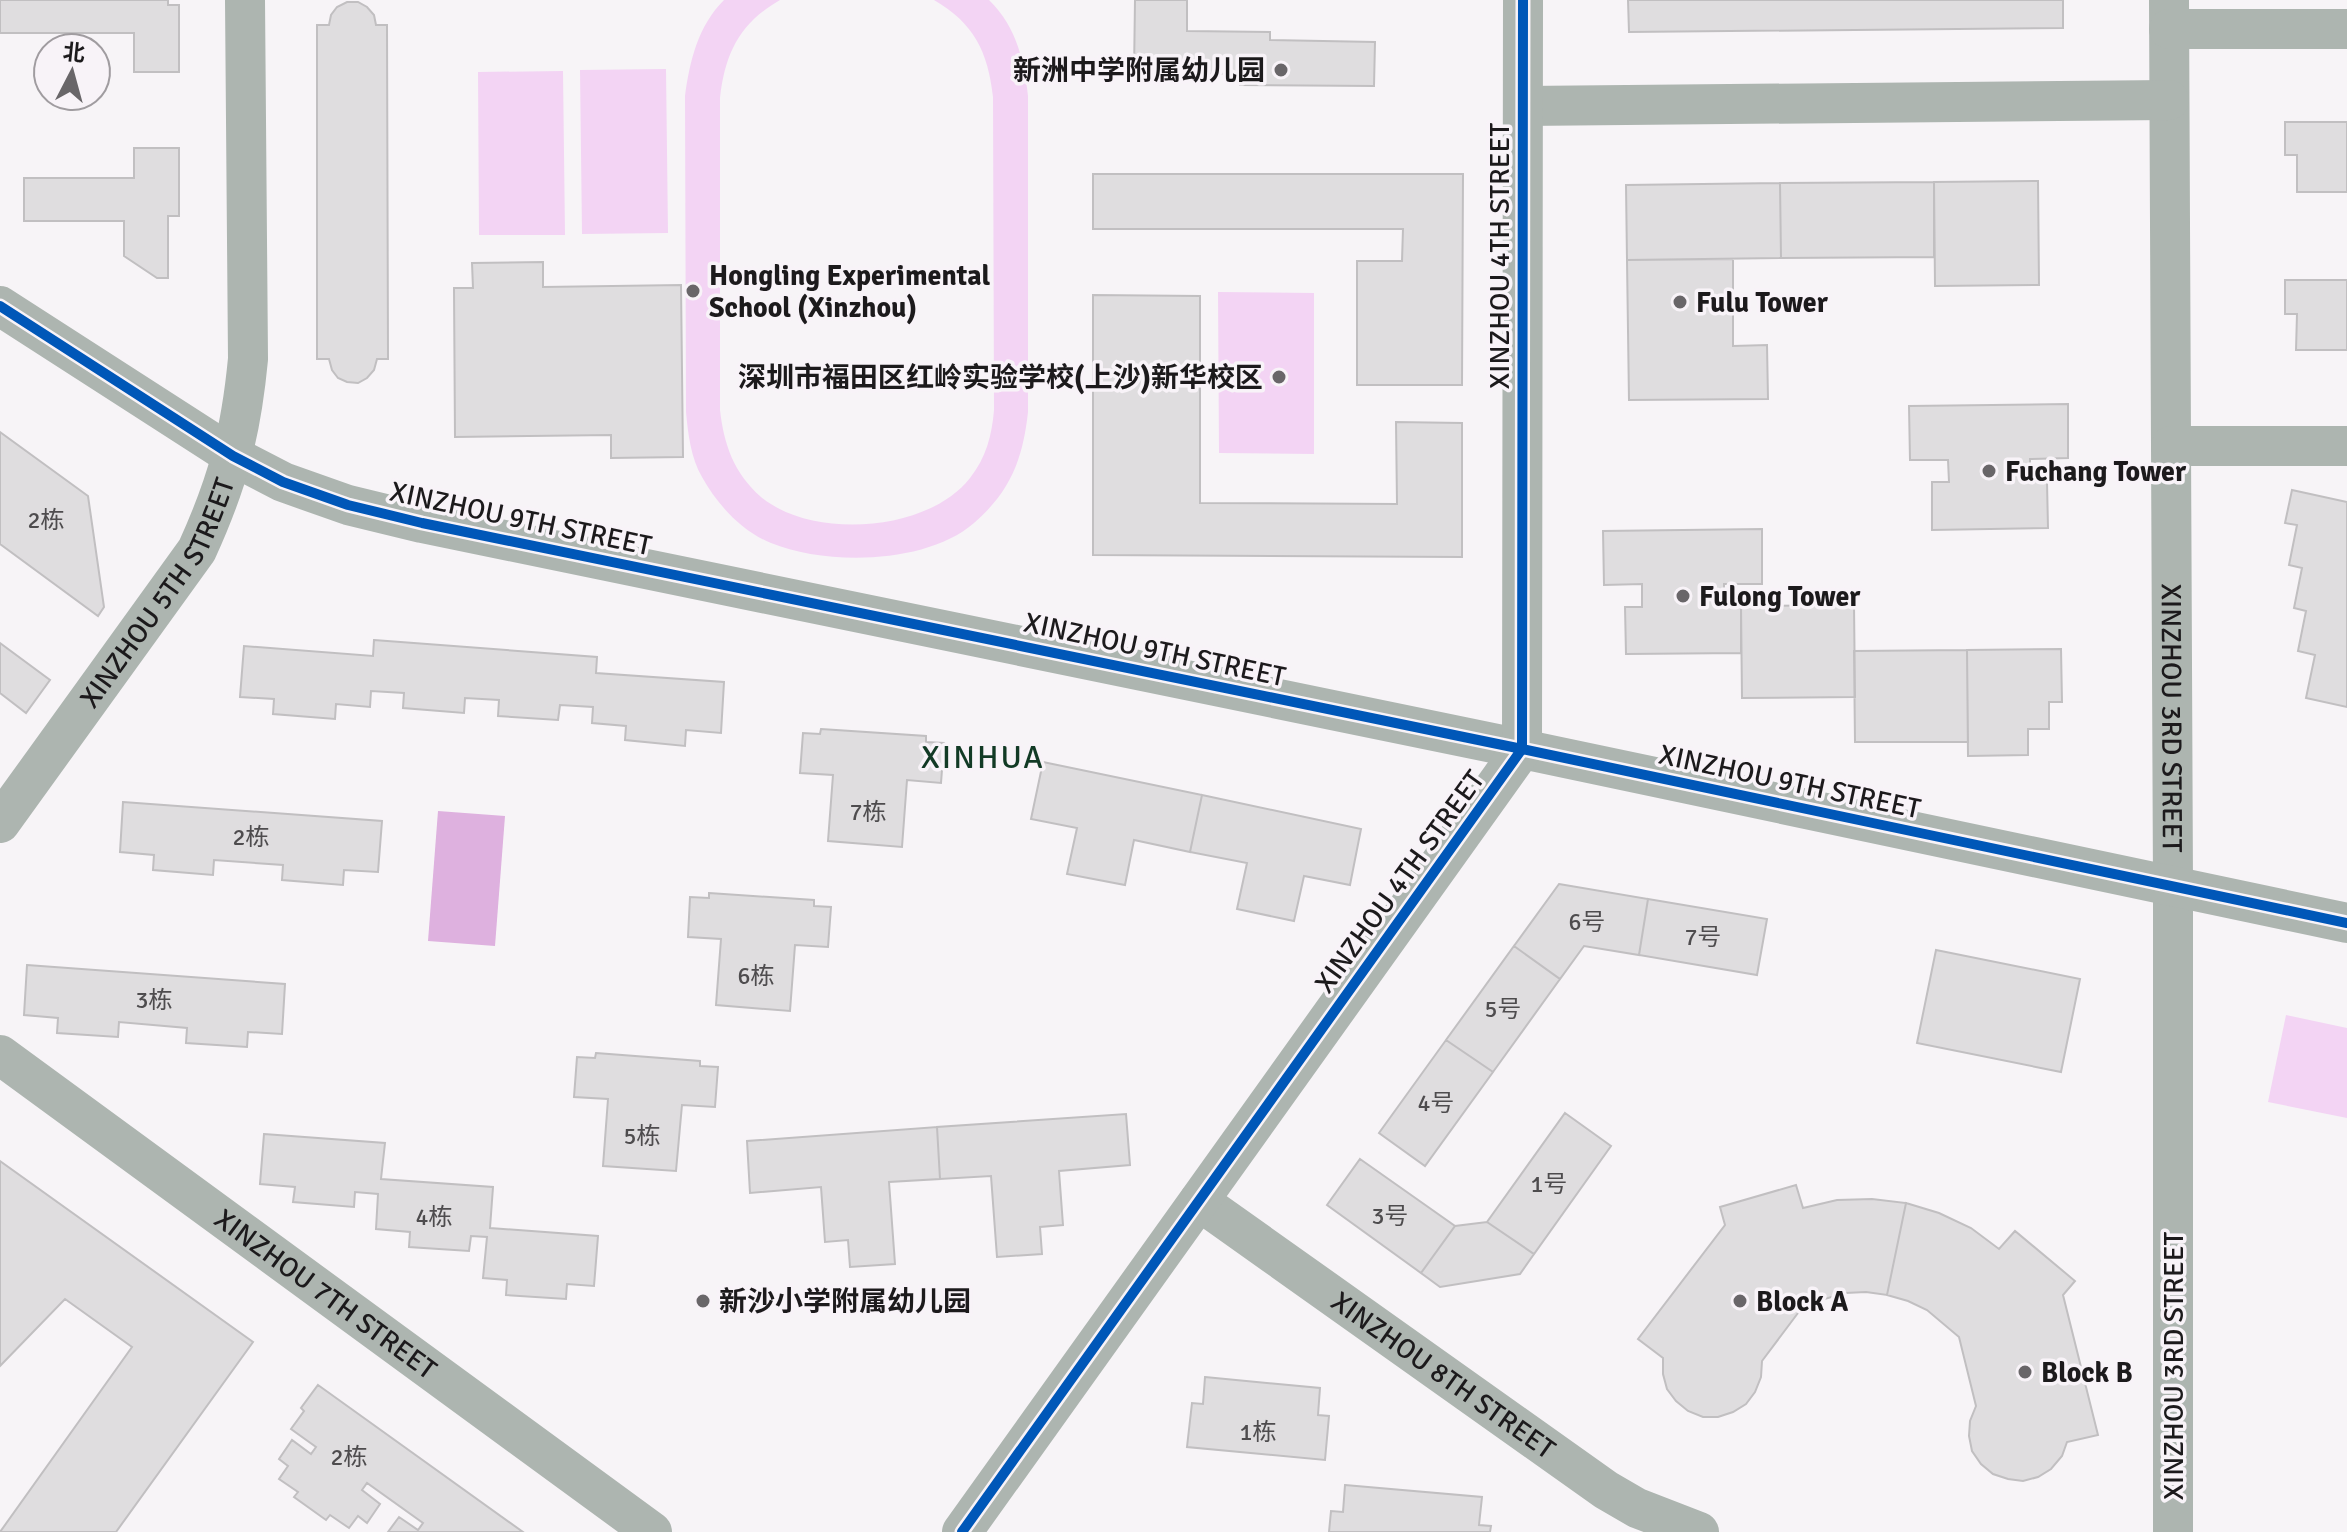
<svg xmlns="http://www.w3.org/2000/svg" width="2347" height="1532" font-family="Signika,'Noto Sans SC',sans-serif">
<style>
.green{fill:#f3d4f4}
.water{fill:#deb1df}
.building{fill:#dfdddf;stroke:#c1bfc1;stroke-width:2}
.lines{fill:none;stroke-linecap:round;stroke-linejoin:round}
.minor{stroke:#adb5b0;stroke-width:40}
.cycleway-casing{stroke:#f8f3f8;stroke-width:15}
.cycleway{stroke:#0057b8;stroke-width:10}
.poi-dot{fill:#696669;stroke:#f8f3f8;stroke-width:3}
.labels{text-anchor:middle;stroke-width:7;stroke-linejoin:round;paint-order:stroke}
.number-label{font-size:24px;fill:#4e4c4e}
.poi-label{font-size:28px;font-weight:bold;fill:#1c1a1c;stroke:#f8f3f8;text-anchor:start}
.street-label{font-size:28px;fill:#1c1a1c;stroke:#f8f3f8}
.quarter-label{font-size:32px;letter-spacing:2px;fill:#123a25;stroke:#f8f3f8}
</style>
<rect width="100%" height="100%" fill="#f7f4f7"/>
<path class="green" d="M724,0H780C740,23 725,53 720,98V410C724,445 734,473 761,497C813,540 928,532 970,478C986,458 992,435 994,410L993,97C988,52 974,23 934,0H989C1016,26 1024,60 1028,96V412C1023,458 1011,491 974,523C927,564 827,566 771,543C741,531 717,504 702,477C691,458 688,434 686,412L685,96C690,60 698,26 724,0Z
M666,69L668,233L582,234L580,70Z
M563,71L565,235H479L478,72Z
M1218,292L1314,293V454L1219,453Z
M2286,1015L2347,1028V1118L2268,1102Z"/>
<path class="water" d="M438,811L505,816L495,946L428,941Z"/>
<path class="building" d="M0,0H168V5H179V72H134V33H0Z
M1135,0H1187V31L1270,32V40L1375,42L1374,86L1240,85V74L1134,73Z
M1628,0H2063V28L1629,32Z
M347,2H358L367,7L374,15L376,25H387L388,359H377L374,370L367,378L358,383L347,382L338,378L332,370L329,359H317V25H329L331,15L337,7Z
M2285,122H2347V192H2297V155H2285Z
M134,148H179V216H168V278H157L124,256V221H24V178H134Z
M1093,174H1463L1462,385H1357V261H1402L1403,229H1093Z
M2038,181L2039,285L1935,286L1934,182Z
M1934,182V257L1781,258L1780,183Z
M1780,183L1781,258L1627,260L1626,185Z
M1733,259V346L1767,345L1768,399L1629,400L1627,260Z
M543,262V287L681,285L683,457L611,458V435L455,437L454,288H473L472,263Z
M2285,280H2347V350H2296L2297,314H2285Z
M1093,295L1200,296V503L1397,504L1396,422L1462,423V557L1093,555Z
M2068,404V458L2030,459V482H2047L2048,528L1932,530V482H1949L1948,460H1910L1909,406Z
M0,432L88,496L104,607L98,616L0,544Z
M2292,490L2347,502V707L2306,698L2315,655L2298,651L2306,611L2294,608L2302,568L2289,565L2297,525L2285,523Z
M1762,529V584H1724V606H1741V653L1626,654L1625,607H1642V584L1604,585L1603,531Z
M1854,605L1855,697L1742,698L1741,606Z
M374,640L597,657L596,673L724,682L721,733L686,730L685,746L625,740L626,726L592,723L593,707L560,705L558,720L498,716L499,700L465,698L464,713L403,708L404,693L371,691L370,707L336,704L335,719L273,714L274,699L240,697L244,646L373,656Z
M0,643L50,680L26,713L0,693Z
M2061,649L2062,702H2049V729H2028V755L1968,756L1967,650Z
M1967,650L1968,742H1855L1854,651Z
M821,729L926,736V742L944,743L941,783L907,780L902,847L828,841L833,775L800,773L803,733L820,734Z
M1043,762L1202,795L1190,852L1134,840L1125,885L1067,874L1077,828L1031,819Z
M1202,795L1361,829L1350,885L1304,876L1294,921L1237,909L1247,863L1190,852Z
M123,802L382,821L378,872L344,870L343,885L282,880L283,865L214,860L213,875L153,870L154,855L120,852Z
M1559,884L1648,899L1639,955L1584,946L1560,979L1514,946Z
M709,893L814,900V906L831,907L828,947L795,945L790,1011L716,1005L721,939L688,937L690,897L709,898Z
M1648,899L1767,919L1757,975L1639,955Z
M1514,946L1560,979L1493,1072L1446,1040Z
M1936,950L2080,979L2061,1072L1917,1043Z
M27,965L285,984L282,1034L248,1032L247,1047L186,1043L187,1028L119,1022L118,1037L57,1033L58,1018L24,1015Z
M1446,1040L1493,1072L1425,1166L1379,1133Z
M596,1053L700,1061V1066L718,1067L715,1107L682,1105L676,1171L603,1166L608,1099L574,1097L577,1057L595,1058Z
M1565,1113L1611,1146L1534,1254L1487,1222Z
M1126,1114L1130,1165L1059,1171L1063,1225L1040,1227L1042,1254L997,1257L991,1176L940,1179L937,1127Z
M937,1127L940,1179L889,1182L895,1264L850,1267L848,1240L825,1242L821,1187L750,1193L747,1141Z
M264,1134L385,1143L381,1179L493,1187L490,1228L598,1236L594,1286L567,1284L566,1299L506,1295L507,1280L483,1278L487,1237L471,1236L469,1251L409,1247L410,1232L376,1229L378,1194L355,1192L354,1207L293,1202L295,1187L260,1184Z
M1360,1159L1455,1226L1421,1273L1327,1205Z
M0,1161L253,1342L116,1532H0L132,1347L65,1299L0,1366Z
M1796,1185L1803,1208L1837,1200L1872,1199L1906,1203L1887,1295L1866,1292L1845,1293L1804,1305L1762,1361L1761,1377L1755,1392L1746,1404L1733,1412L1718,1417H1703L1688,1411L1676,1401L1667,1389L1663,1374V1358L1638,1339L1725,1225L1720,1207Z
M1906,1203L1939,1213L1971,1228L1999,1249L2015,1231L2075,1281L2063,1295L2098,1435L2067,1442L2062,1456L2051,1469L2038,1477L2023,1481L2008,1479L1993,1474L1981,1464L1972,1451L1969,1436L1970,1421L1976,1406L1959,1337L1927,1310L1908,1301L1887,1295Z
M1487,1222L1534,1254L1520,1274L1440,1287L1421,1273L1455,1226Z
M1205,1377L1320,1388L1318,1415L1329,1416L1325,1460L1187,1447L1192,1403L1203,1404Z
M318,1385L523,1532H388L399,1517L418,1530L423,1523L367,1483L362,1490L380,1504L367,1523L358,1516L349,1528L330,1515L326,1520L294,1497L298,1492L279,1479L288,1466L279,1459L292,1440L311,1454L316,1447L291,1429L304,1411L301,1408Z
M1345,1485L1482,1497L1479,1525L1491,1526L1490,1532H1329L1331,1511L1343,1512Z"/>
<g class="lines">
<g class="minor">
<path id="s1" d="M2169,0L2173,887V1532"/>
<path d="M2169,29H2347"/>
<path d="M1523,106L2169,100"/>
<path d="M0,306L233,456L283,482L348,505L422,523L1522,749L2347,923"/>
<path d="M2171,446H2347"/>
<path id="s2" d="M0,823L197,550C228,482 241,433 248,359L245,0"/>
<path id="s3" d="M0,1055L652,1532"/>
<path id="s4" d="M1199,1201L1606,1490L1637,1508L1699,1532"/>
<path d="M962,1532L1522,749L1523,0"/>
</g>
<g class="cycleway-casing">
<path id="cycleway" d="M0,306L233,456L283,482L348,505L422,523L1522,749L2347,923
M962,1532L1522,749L1523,0"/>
</g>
<use href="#cycleway" class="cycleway"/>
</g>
<g class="poi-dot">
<circle cx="1281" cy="70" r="8"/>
<circle cx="693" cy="291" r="8"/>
<circle cx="1680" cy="302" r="8"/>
<circle cx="1279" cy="377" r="8"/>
<circle cx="1989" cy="471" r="8"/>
<circle cx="1683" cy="596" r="8"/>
<circle cx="703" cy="1301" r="8"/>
<circle cx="1740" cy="1301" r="8"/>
<circle cx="2025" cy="1372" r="8"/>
</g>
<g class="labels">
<g class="number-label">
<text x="46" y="528">2栋</text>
<text x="868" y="820">7栋</text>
<text x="251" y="845">2栋</text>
<text x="1587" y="930">6号</text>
<text x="1703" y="945">7号</text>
<text x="756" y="984">6栋</text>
<text x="154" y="1008">3栋</text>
<text x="1503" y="1017">5号</text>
<text x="1436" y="1111">4号</text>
<text x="642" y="1144">5栋</text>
<text x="1549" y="1192">1号</text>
<text x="1390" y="1224">3号</text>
<text x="434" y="1225">4栋</text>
<text x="1258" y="1440">1栋</text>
<text x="349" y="1465">2栋</text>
</g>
<g class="poi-label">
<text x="1265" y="80" text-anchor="end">新洲中学附属幼儿园</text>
<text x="709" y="285">Hongling Experimental<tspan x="709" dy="32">School (Xinzhou)</tspan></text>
<text x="1696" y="312">Fulu Tower</text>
<text x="1263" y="387" text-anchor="end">深圳市福田区红岭实验学校(上沙)新华校区</text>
<text x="2005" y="481">Fuchang Tower</text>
<text x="1699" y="606">Fulong Tower</text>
<text x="719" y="1311">新沙小学附属幼儿园</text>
<text x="1756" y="1311">Block A</text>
<text x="2041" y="1382">Block B</text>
</g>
<g class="street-label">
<text transform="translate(1499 256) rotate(-90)" y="10">XINZHOU 4TH STREET</text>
<text transform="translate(521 518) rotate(12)" y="10">XINZHOU 9TH STREET</text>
<text dy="10" stroke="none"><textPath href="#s2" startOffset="280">XINZHOU 5TH STREET</textPath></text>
<text transform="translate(1155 649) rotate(12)" y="10">XINZHOU 9TH STREET</text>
<text dy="10" stroke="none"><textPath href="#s1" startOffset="718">XINZHOU 3RD STREET</textPath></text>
<text transform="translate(1790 781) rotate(12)" y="10">XINZHOU 9TH STREET</text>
<text transform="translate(1399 881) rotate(-54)" y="10">XINZHOU 4TH STREET</text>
<text dy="10" stroke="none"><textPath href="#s3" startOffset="404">XINZHOU 7TH STREET</textPath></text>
<text transform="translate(2173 1366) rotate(-90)" y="10">XINZHOU 3RD STREET</text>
<text dy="10" stroke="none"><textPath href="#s4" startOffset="300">XINZHOU 8TH STREET</textPath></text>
</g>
<g class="quarter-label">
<text x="983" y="768">XINHUA</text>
</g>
</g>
<g transform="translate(72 72) rotate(6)"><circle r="38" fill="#f8f3f8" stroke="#a09ca0" stroke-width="2"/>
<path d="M0-6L14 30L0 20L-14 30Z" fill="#696669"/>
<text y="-12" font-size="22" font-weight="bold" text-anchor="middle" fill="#1c1a1c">北</text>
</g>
</svg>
